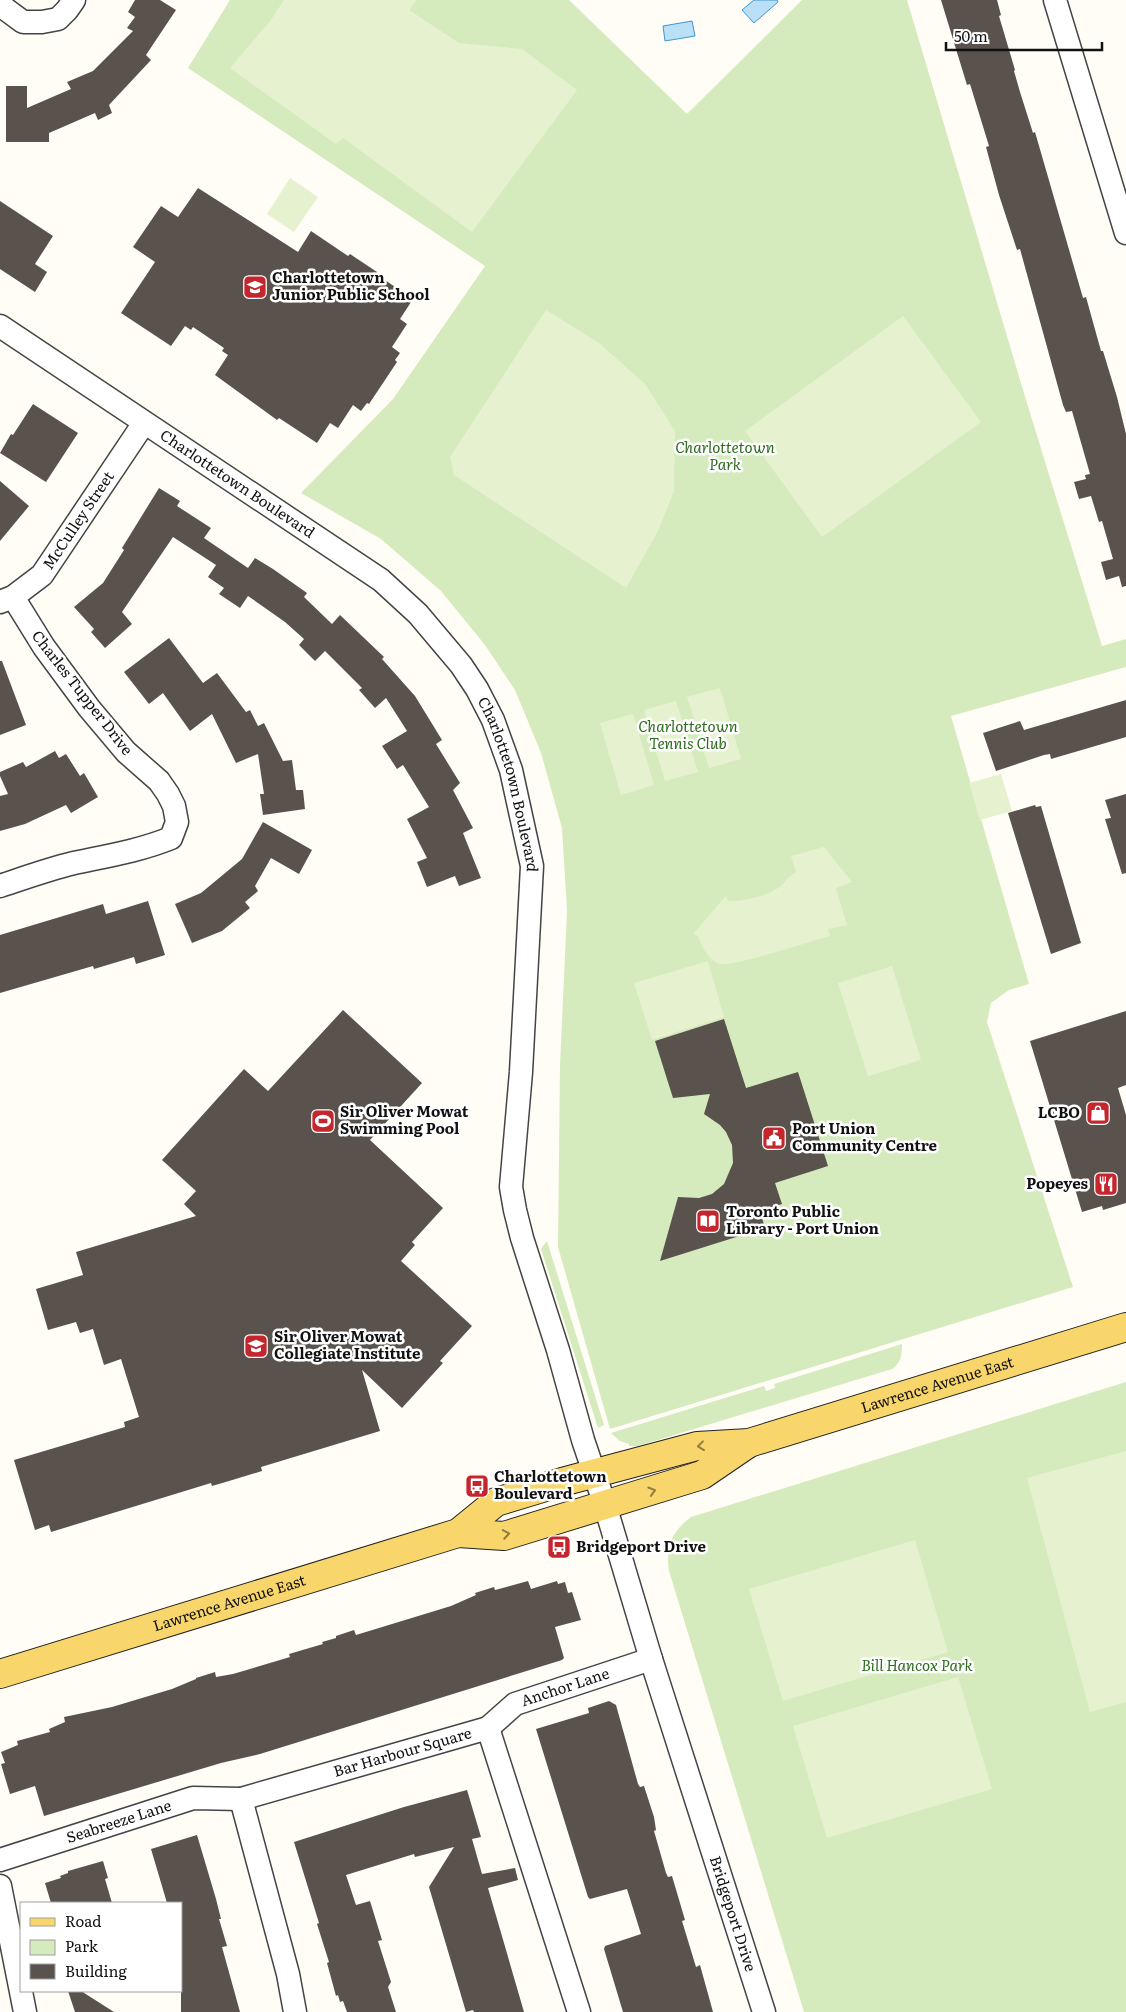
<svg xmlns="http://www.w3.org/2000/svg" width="1126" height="2012" font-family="Literata,serif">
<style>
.green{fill:#d5ebbd}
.pitch{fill:#e6f2cf}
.water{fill:#b9e0f7;stroke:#3f96cf}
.building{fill:#5a524d}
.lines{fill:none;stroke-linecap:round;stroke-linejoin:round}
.minor-casing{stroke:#444;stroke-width:25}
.major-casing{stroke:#222;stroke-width:30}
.minor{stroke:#fff;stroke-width:22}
.major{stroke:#f9d66b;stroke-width:28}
.oneway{stroke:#917d42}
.labels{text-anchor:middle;stroke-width:5;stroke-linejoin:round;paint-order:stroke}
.poi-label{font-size:15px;font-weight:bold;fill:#111;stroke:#fff;text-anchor:start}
.park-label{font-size:15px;font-style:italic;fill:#2f6b1f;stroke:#fff}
.street-label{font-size:15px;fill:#111;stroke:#fff}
</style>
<rect width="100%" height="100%" fill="#fffdf5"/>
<path class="green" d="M230,0H569L687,114L802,0H907L1026,400L1102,646L1126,639V667L951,716L1029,984L1009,990L991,1003L987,1022L1073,1287L610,1429L558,1247L560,1066L567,911L562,828L541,753L515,690L485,645L441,591L381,539L301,493L393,399L485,266L188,68Z
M547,1241L604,1425L598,1428L541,1249Z
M902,1344C902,1355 901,1363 892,1369L638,1446H629V1444L620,1441L611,1433L764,1386L766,1391L775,1388L774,1384Z
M1126,1382V2012H804L669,1571C665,1548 672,1531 691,1517Z"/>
<path class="pitch" d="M284,0H417L409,10L459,43L522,49L577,90L472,232L343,138L336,144L230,68L271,20Z
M290,178L318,197L294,232L267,214Z
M546,310L599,343L645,384L675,431L674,491L658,531L626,588L454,475L450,457Z
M903,316L981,422L822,537L745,431Z
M720,688L741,759L709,768L687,697Z
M676,701L698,772L665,781L644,710Z
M633,714L654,785L621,795L600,723Z
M1001,774L1012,811L980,820L969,783Z
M824,847L852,882L836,888L847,925L828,929L830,936C811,941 734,967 720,964C709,961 702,947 698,936L693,934L726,896L728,901C741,902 768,896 778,888C787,882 785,878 796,872L791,856Z
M708,961L724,1017L652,1040L634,983Z
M892,966L921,1060L868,1076L838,983Z
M1126,1451V1702L1090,1712L1027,1478Z
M915,1540L948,1652L783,1701L749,1589Z
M958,1677L992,1789L827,1838L793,1726Z"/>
<path class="water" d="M754,0H777L778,2L754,23L742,10Z
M692,21L695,36L665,41L663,26Z"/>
<path class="building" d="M135,0H160L176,10L146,55L151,60L109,105L112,113L98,120L95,113L49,133V142H6V86H27V108L71,89L67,82L93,71L133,31L127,28L135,17L128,12Z
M941,0H997L1001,15L999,16L1015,70L1014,71L1020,92L1033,133L1035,132L1083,298L1086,297L1101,351H1103L1117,397L1126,434V586L1122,587L1119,576L1106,580L1101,562L1113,559L1102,521L1099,522L1091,496L1079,499L1074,482L1086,479L1085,475L1090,474L1072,411L1066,412L1063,405L1020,249L1017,250L999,195L986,147L989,146L970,84L967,85Z
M198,188L298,252L311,231L348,256L350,254L377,272L376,274L413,299L400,319L407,324L392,347L400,353L395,360L397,362L369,404L367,403L361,411L353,405L338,428L330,423L317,443L279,418L277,420L215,375L228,355L222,351L224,348L193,327L191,330L185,326L171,346L121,313L155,262L133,247L161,206L178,217Z
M0,201L53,236L35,264L47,272L35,292L0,269Z
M33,404L78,433L46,482L0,453L11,434L13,435Z
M0,481L29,506L0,541Z
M159,488L180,501L177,506L211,528L204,538L248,568L255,558L273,569L307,593L304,597L332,624L340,615L384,657L382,659L415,696L442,740L436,744L460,783L453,790L473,828L463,833L481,878L459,886L455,876L427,887L417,862L427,858L407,819L429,807L403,765L397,769L382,746L407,731L386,698L375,708L359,690L362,688L325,651L315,661L299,645L304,639L285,622L248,596L240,608L219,594L224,588L208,577L216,565L173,537L122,612L132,624L105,648L91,632L94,629L74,607L103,583L124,550L122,548Z
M169,638L203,683L217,673L246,712L250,710L258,726L264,723L283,761L292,760L296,790H303L305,809L263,815L260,794H264L258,754L236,763L212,714L190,731L163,693L149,704L124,672Z
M0,661H2L26,725L0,735Z
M1126,700V737L1051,759L1050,754L1044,755L996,771L983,733L1020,721L1024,730Z
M55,751L59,758L66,754L80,776L84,773L98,797L71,813L66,805L25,824L0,831V796L8,794L0,776V772L23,762L26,767Z
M1126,794V873L1122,874L1105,819L1111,818L1105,800Z
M1035,805L1036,807L1041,806L1081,943L1051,954L1008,813Z
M263,822L312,850L299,874L271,858L255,886L258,891L245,902L250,908L222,931L192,943L175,904L201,893L242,859Z
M148,901L165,955L136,964L134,957L94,969L93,966L0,993V935L103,904L106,914Z
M343,1010L422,1083L370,1140L443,1208L412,1242L415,1245L401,1261L472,1326L440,1361L443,1363L402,1408L362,1370L380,1431L261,1467L262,1471L229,1481L212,1486L211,1483L51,1532L49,1525L35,1530L14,1460L125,1427L124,1422L139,1417L121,1359L104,1365L93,1329L80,1333L76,1322L48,1330L36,1289L83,1275L76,1252L196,1216L184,1204L196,1191L162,1160L244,1069L268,1091Z
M1126,1011V1085L1118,1088L1126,1115V1203L1103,1210L1102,1206L1082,1212L1030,1041Z
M724,1019L746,1088L798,1072L828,1166L775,1183L782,1204L760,1211L765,1228L660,1261L678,1197L699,1198L712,1194L724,1184L733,1163L732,1145L726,1132L720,1125L704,1114L710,1094L673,1098L655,1041Z
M528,1581L531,1589L557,1581L558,1584L565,1582L568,1593L572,1592L581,1620L555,1627L564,1658L562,1660L260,1754L221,1763L44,1816L35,1786L10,1794L1,1764L5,1763L1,1752L18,1745L17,1741L50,1732L49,1729L65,1722L64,1717L112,1707L172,1689L196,1679V1678L215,1672L216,1677L233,1674L290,1657L289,1654L323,1644L322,1642L336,1638V1636L354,1630L356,1635L451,1606L476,1595L475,1593L494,1587L495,1590Z
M609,1701L616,1705L638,1784L640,1787L644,1786L654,1817L656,1830L654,1831L666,1873L668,1877L672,1876L685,1920L682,1921L696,1967L700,1965L713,2012H623L604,1949L605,1946L641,1934L627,1889L590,1899L588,1897L536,1729L589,1713L588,1708Z
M467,1790L481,1837L472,1839L482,1874L515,1868L518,1880L488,1888L524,2012H474L473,2010L466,2012L429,1887L454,1847L415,1857L414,1854L346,1875L356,1905L370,1901L382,1940L378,1941L391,1982L388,1987L396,2012H347L343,2001L340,2002L338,1995L336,1996L327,1963L329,1962L317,1924L319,1923L294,1842L404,1807Z
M197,1835L216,1899L221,1919H219L227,1946L222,1947L240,2012H181V1903H167L151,1849Z
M103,1861L108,1878L105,1879L112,1903H51L45,1883L61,1878L60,1876L68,1873V1871Z
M68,1991H81L114,2012H75Z"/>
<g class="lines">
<g class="minor-casing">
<g id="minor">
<path d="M1055,0L1126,233"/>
<path d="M0,5L23,22H42L58,19L67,10L74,0"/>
<path id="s1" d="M0,326L381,580L418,614L461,665L477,689L493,720L511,770L532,866L521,1072L511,1187L515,1210L522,1238L558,1350L583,1440L605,1505L651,1659L764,2012"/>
<path id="s2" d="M0,602L13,597L42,575L144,423"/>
<path d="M0,886C24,878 49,869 74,863C107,856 139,851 171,838L177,822L174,806L168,794L159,781L126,752L89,708L44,647L13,597"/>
<path id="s3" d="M488,1728L515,1704L651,1659"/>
<path id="s4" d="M0,1860L193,1798L241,1799"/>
<path d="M0,1886L25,2012"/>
<path id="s5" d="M295,2012L288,1974L241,1799L488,1728L579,2012"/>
</g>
</g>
<g class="major-casing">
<g id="major">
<path d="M458,1533L504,1536L702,1475L749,1443"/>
<path id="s6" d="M0,1674L458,1533L496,1502L562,1482L697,1446L749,1443L1126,1327"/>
</g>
</g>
<use href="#minor" class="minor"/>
<use href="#major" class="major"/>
</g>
<defs><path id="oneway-chevron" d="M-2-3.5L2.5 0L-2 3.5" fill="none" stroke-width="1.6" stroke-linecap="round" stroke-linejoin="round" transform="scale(1.25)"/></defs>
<g class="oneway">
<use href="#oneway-chevron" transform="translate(701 1446) rotate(173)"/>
<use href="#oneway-chevron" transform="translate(652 1491) rotate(-17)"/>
<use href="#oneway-chevron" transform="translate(506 1534) rotate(-10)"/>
</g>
<defs>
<g id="school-square" transform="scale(1.25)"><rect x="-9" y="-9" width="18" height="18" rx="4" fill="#c4262e" stroke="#fff"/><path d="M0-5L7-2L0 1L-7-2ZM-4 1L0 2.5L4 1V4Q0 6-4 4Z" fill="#fff"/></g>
<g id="shop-square" transform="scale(1.25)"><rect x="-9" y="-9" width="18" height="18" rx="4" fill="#c4262e" stroke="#fff"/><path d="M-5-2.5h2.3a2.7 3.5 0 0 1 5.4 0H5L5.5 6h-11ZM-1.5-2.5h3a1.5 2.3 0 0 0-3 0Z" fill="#fff"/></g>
<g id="stadium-square" transform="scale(1.25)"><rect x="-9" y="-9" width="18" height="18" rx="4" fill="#c4262e" stroke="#fff"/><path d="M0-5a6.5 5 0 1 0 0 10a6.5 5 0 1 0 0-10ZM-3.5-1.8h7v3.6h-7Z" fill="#fff"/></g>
<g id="civic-square" transform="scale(1.25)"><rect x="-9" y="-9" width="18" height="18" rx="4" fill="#c4262e" stroke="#fff"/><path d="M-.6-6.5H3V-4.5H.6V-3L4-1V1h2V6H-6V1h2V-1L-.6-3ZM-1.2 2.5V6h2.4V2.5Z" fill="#fff"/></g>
<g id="restaurant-square" transform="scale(1.25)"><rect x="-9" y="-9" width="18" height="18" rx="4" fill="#c4262e" stroke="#fff"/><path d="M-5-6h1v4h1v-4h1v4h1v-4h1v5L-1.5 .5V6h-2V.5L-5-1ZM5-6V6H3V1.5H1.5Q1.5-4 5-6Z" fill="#fff"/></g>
<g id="library-square" transform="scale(1.25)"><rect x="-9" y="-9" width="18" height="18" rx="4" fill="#c4262e" stroke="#fff"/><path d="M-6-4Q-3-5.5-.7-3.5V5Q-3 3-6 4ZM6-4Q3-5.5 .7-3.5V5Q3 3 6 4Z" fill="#fff"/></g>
<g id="bus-square" transform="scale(1.25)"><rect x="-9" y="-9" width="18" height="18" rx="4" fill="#c4262e" stroke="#fff"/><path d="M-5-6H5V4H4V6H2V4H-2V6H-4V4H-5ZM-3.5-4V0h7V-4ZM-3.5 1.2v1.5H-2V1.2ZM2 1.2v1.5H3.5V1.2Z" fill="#fff"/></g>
</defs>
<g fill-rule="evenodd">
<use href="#school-square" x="255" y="287"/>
<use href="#shop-square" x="1098" y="1113"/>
<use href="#stadium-square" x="323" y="1121"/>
<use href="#civic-square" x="774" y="1138"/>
<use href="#restaurant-square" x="1106" y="1184"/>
<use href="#library-square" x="708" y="1221"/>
<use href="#school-square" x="256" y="1346"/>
<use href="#bus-square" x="477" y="1486"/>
<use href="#bus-square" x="559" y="1547"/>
</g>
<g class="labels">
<g class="poi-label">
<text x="272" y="283">Charlottetown<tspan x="272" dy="17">Junior Public School</tspan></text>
<text x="340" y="1117">Sir Oliver Mowat<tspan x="340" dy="17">Swimming Pool</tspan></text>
<text x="1080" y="1118" text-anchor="end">LCBO</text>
<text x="792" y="1134">Port Union<tspan x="792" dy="17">Community Centre</tspan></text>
<text x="1088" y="1189" text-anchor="end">Popeyes</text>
<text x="726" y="1217">Toronto Public<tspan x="726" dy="17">Library - Port Union</tspan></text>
<text x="274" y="1342">Sir Oliver Mowat<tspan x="274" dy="17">Collegiate Institute</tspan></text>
<text x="494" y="1482">Charlottetown<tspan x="494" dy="17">Boulevard</tspan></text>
<text x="576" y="1552">Bridgeport Drive</text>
</g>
<g class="park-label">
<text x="725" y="453">Charlottetown<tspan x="725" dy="17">Park</tspan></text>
<text x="688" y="732">Charlottetown<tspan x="688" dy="17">Tennis Club</tspan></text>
<text x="917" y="1671">Bill Hancox Park</text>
</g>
<g class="street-label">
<text dy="5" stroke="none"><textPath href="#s1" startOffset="285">Charlottetown Boulevard</textPath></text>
<text dy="5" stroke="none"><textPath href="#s2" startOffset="116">McCulley Street</textPath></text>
<text transform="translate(82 693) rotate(52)" y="5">Charles Tupper Drive</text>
<text dy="5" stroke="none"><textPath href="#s1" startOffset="705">Charlottetown Boulevard</textPath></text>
<text dy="5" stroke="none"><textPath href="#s6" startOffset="986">Lawrence Avenue East</textPath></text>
<text dy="5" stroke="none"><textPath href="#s6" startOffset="240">Lawrence Avenue East</textPath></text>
<text dy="5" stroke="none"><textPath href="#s3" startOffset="89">Anchor Lane</textPath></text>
<text dy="5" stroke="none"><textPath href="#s5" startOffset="388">Bar Harbour Square</textPath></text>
<text dy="5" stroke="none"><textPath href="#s4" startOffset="125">Seabreeze Lane</textPath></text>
<text dy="5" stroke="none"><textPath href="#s1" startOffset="1872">Bridgeport Drive</textPath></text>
</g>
</g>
<rect x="20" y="1902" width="162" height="90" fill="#ffffff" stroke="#a0a0a0"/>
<rect x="30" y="1918" width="25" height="8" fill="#f9d66b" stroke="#a0a0a0"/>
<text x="65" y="1927" font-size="15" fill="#111111">Road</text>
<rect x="30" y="1940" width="25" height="15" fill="#d5ebbd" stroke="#a0a0a0"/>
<text x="65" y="1952" font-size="15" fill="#111111">Park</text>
<rect x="30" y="1964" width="25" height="15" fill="#5a524d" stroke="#a0a0a0"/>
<text x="65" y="1977" font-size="15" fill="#111111">Building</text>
<path d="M946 42v8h156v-8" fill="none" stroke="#111111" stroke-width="2.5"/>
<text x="954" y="42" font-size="15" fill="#111111" stroke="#ffffff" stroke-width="4" paint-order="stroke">50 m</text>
</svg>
